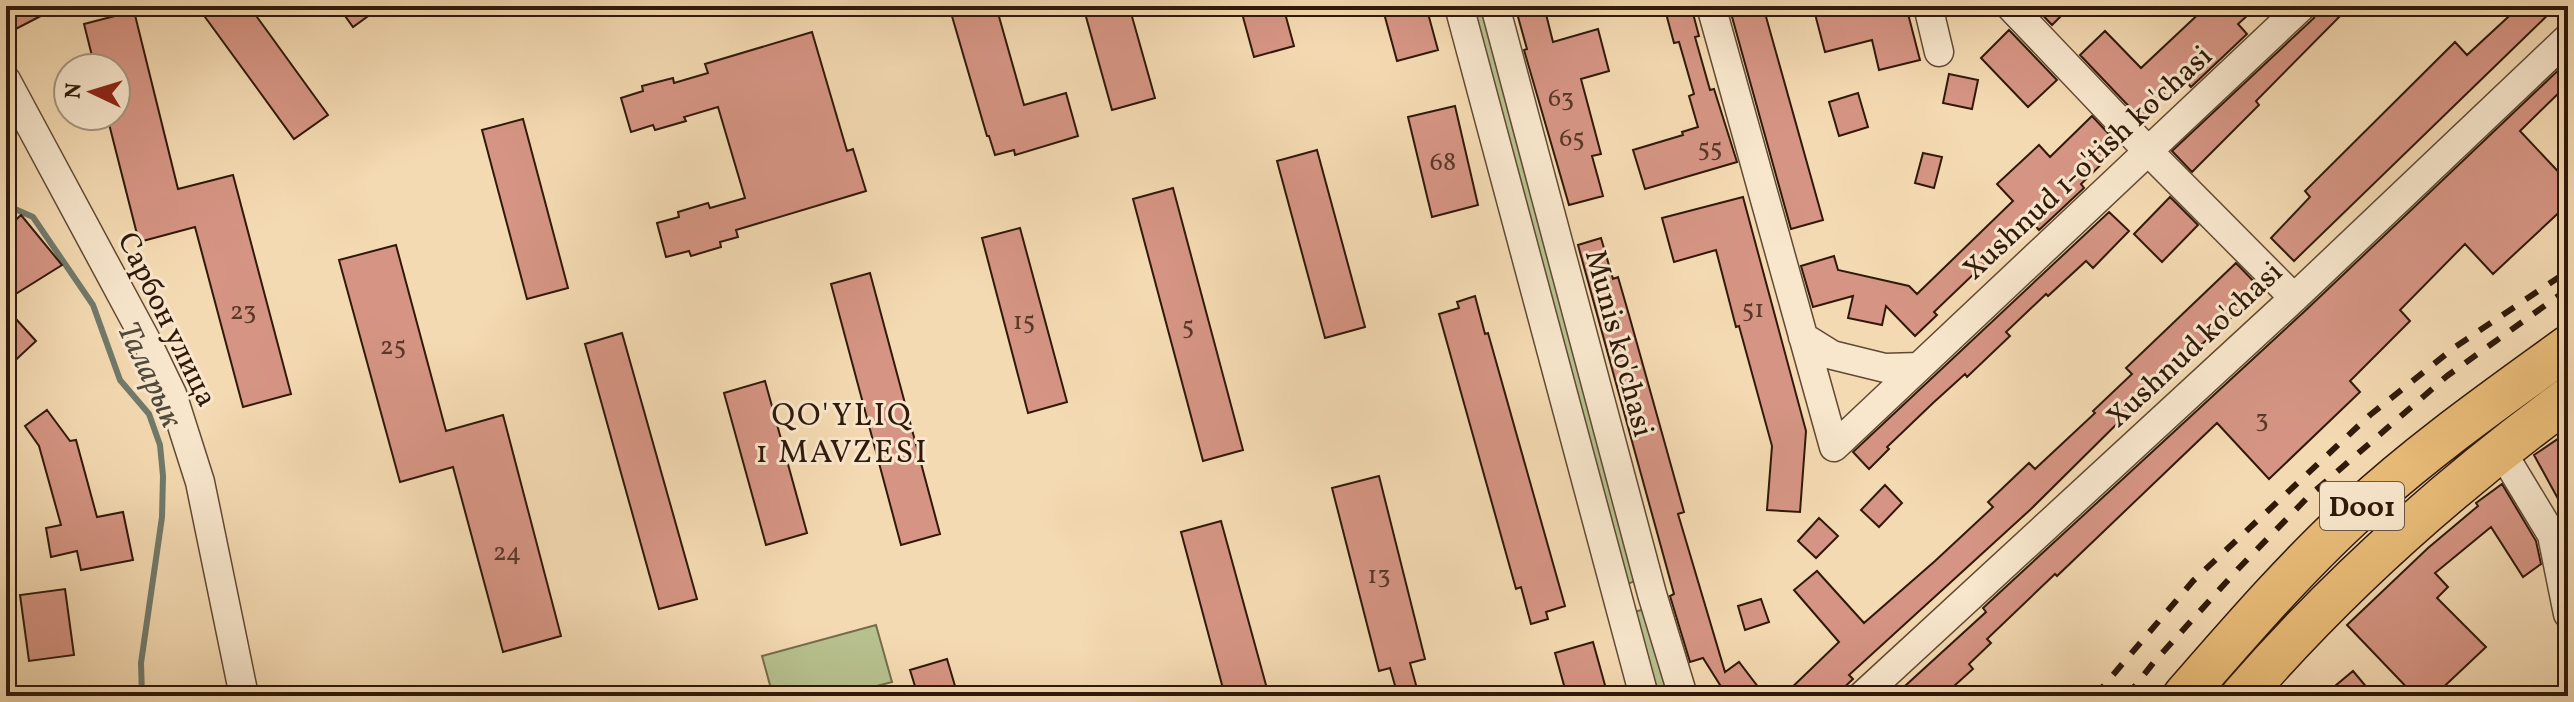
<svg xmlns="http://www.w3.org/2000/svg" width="2574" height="702" font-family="Vollkorn,serif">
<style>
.green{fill:#b7c18f;stroke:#746d4c;stroke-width:2}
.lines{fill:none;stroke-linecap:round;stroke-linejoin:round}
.stream{stroke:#717a6c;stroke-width:6}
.building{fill:#d69584;stroke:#30190a;stroke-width:2}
.minor-casing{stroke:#614934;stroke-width:31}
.highway-casing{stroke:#30190a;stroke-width:45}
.minor{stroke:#f8e7cd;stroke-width:28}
.highway{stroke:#eabd79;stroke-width:42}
.rail{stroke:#30190a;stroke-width:6;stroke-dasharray:14 14;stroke-linecap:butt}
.labels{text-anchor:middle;stroke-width:6;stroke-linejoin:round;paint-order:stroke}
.number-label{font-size:26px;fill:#5a3828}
.shield{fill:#f8e7cd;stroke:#6c5744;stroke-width:2}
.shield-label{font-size:28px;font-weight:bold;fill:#30190a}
.street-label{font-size:30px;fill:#30190a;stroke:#f8e7cd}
.water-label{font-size:32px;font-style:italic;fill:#504a3b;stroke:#f8e7cd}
.neighbourhood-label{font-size:32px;letter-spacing:2px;fill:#30190a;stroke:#f8e7cd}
</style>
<rect width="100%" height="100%" fill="#f4dab2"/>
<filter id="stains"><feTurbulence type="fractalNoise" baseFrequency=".0025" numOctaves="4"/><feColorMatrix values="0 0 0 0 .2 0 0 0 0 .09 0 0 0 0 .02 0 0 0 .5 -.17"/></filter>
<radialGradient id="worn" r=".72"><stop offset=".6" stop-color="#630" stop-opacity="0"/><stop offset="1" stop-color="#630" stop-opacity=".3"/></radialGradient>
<path class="green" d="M1469,6H1482L1638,580L1625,585Z
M1646,609L1669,696H1655L1633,612Z
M876,625L892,682L839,696H773L762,656Z"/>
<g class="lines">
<path class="stream" d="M6,205L33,217L93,305L120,380L149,414L160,445L163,476L162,517L141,663L142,696"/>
</g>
<path class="building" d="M6,6H60L6,34Z
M197,6H249L328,115L294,139Z
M338,6H382L353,27Z
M949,6H996L1024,105L1066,93L1078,136L1015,155L1014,150L995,155L989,136H987Z
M1083,6H1129L1155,98L1112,110Z
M1240,6H1283L1294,46L1254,57Z
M1382,6H1426L1438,50L1397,61Z
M1515,6H1544L1553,42L1598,29L1609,71L1581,79L1601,154L1592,156L1603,196L1569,205L1524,50L1527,49Z
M1664,6H1691L1699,36L1695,37L1710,90L1714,89L1737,162L1645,189L1633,150L1683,135L1682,132L1698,127L1689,96L1694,94L1679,42L1674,43Z
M1729,6H1763L1823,220L1791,229Z
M1844,6H1906L1920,60L1879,70L1872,40L1825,52L1815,14Z
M2034,6H2071L2052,25Z
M2207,6H2258L2238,24L2247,34L2191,87L2181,76L2140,118L2080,55L2105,31L2141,68Z
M2319,6H2350L2256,101L2259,105L2192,172L2172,151L2314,18Z
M2520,6H2557L2294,261L2271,238L2310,197L2305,191L2455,42L2467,55Z
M134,11L178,189L233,175L291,394L243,407L195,227L139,242L107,116H116V68H95L84,24Z
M2009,30L2057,80L2028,107L1981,58Z
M812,32L847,151L853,149L866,191L736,230L738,237L720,242L721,247L691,256L689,251L666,257L657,223L679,217L678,212L708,203L710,208L745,198L718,107L684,117L686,121L655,130L653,125L631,132L621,98L643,91L642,86L673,78L674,83L708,73L705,64Z
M2568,61V84L2520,131L2568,182V204L2493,274L2465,244L2400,310L2410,321L2350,381L2360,392L2269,479L2217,423L2057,576L2055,574L1987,639L1991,643L1969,664L1973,669L1943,696H1894L1986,612L1983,608L1997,595L2306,310Z
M1949,74L1978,80L1972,109L1943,103Z
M1858,93L1868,127L1839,136L1829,102Z
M1455,106L1478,205L1432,217L1408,117Z
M2092,116L2120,146L2081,184L2084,188L2039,230L2030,220L1934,312L1937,315L1915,336L1886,306L1882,325L1848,318L1853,296L1813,307L1801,266L1834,256L1838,270L1909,286L1917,294L2013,201L1997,184L2039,145L2050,157Z
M523,119L568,288L527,299L482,130Z
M1317,150L1365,327L1325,338L1277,161Z
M1923,153L1942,157L1934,188L1915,183Z
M1173,188L1243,450L1203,461L1133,199Z
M1743,197L1806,431L1800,512L1767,510L1772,446L1739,326L1736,327L1716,250L1674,262L1662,218Z
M2170,197L2198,225L2162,262L2134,234Z
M2109,212L2129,231L2093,268L2086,261L2048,296L2046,294L2006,332L2010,336L1967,377L1965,374L1933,403L1887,447L1889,449L1869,469L1853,452Z
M21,215L62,265L6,300V229Z
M1020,228L1067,402L1028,413L982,238Z
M1601,238L1613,279L1618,277L1629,315L1684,512L1678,514L1725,672L1739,662L1765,696H1727L1703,658L1690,662L1670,596L1674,594L1578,245Z
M396,245L446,431L503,415L561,636L503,652L453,467L400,482L339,260Z
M2236,263L2262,290L2149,392L2031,509L1849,675L1853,679L1835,696H1783L1839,642L1794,590L1817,571L1864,623L1935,561L1993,507L1988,502L2029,463L2035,469L2095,413L2093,411L2132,374L2126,368Z
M870,273L940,534L901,545L831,284Z
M1475,296L1485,334L1488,333L1565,606L1546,612L1548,619L1531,624L1521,587L1516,589L1439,314L1459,308L1457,302Z
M6,308L36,341L6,369Z
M622,333L697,599L659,609L585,344Z
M765,381L807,533L766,545L724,393Z
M47,410L70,441L76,440L97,517L123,512L133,560L81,570L77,551L51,557L46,528L61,525L39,446L25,426Z
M2568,432V517L2534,455Z
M1379,476L1425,659L1410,663L1419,696H1398L1390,668L1379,671L1332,488Z
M2502,484L2536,541L2541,564L2523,577L2491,527L2435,573L2448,587L2437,598L2486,647L2434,696H2415L2347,625L2428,548L2478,506L2476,503Z
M1885,485L1902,503L1879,527L1861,510Z
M1819,518L1838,536L1816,558L1798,541Z
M1221,521L1269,696H1225L1181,532Z
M65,589L74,655L29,661L20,595Z
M1761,599L1769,622L1745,630L1738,606Z
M1593,642L1608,696H1567L1555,653Z
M947,659L958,696H918L910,670Z
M2353,671L2374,696H2323Z"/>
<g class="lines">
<g class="minor-casing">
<path id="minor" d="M1459,6L1644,696
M1495,6L1652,594L1683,696
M1711,6L1834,447L2302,6
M1928,6L1939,52
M2010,6L2148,151L2294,298
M6,80L147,342L172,394L200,482L244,696
M1803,337L1832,355L1885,368L1919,367
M2500,449L2552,535L2568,614
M1862,696L2294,298L2568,38"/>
</g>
<g class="highway-casing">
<path id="highway" d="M2184,696C2239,633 2294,569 2355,513C2422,451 2495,400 2568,347
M2242,696C2339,584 2448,487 2568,399"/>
</g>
<use href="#minor" class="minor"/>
<use href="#highway" class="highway"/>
<path class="rail" d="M2095,696L2193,581L2370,415L2455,347L2568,271
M2127,696L2154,662L2239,568L2308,497L2447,376L2568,289"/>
</g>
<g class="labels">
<g class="number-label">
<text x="1561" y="106">63</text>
<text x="1572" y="146">65</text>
<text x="1710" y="156">55</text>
<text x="1443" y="170">68</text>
<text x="1753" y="317">51</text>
<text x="243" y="319">23</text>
<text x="1024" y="329">15</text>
<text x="1188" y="334">5</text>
<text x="393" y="354">25</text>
<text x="2262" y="427">3</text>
<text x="507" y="560">24</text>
<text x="1379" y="583">13</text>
</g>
<rect class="shield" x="2320" y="482" width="84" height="48" rx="6"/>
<g class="shield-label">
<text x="2362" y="516">D001</text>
</g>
<g class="street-label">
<text transform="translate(2087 162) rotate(-43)" y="10">Xushnud 1-o'tish ko'chasi</text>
<text transform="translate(168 319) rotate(64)" y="10">Сарбон улица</text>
<text transform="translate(1620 343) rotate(75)" y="10">Munis ko'chasi</text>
<text transform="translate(2194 344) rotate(-43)" y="10">Xushnud ko'chasi</text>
</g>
<g class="water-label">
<text transform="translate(151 374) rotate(65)" y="11">Таларык</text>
</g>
<g class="neighbourhood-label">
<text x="842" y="425">QO'YLIQ<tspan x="842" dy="37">1 MAVZESI</tspan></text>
</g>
</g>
<rect width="2574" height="702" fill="none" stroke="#f4dab2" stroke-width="32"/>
<rect x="8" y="8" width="2558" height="686" fill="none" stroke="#30190a" stroke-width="4"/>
<rect x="16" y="16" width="2542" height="670" fill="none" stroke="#30190a" stroke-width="2"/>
<g transform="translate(92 92) rotate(274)"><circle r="38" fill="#f8e7cd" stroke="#a8957f" stroke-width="2"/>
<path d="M0-6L14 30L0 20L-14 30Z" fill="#8f2418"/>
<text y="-12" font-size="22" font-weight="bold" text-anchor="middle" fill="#30190a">N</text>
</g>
<rect width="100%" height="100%" filter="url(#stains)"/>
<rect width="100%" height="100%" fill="url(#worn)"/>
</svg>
